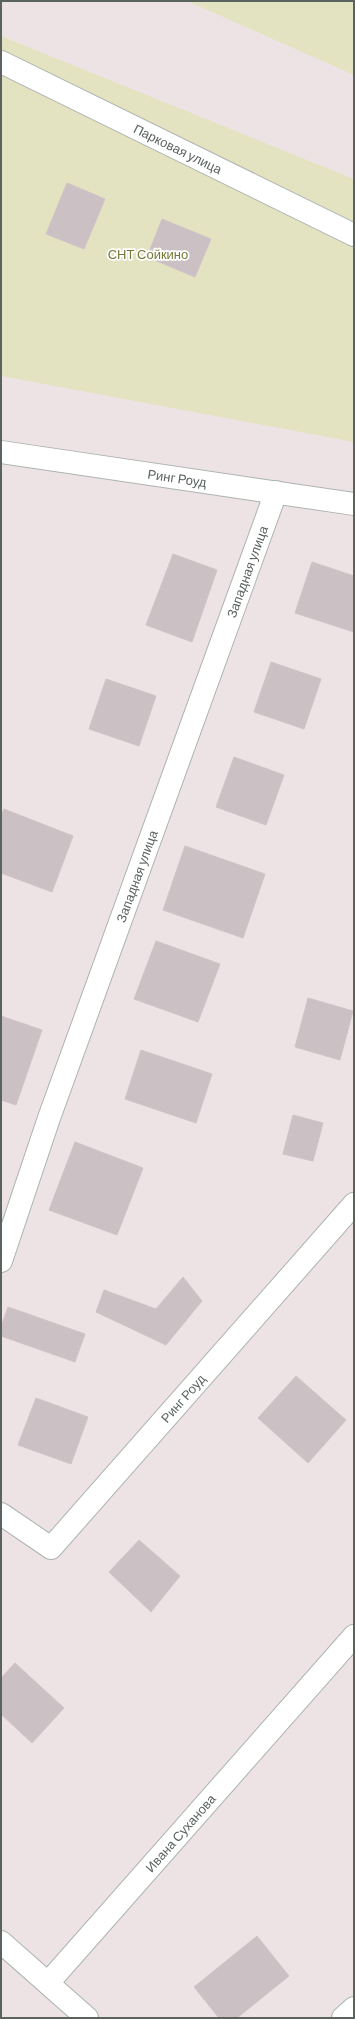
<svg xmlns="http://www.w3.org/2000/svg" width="355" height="2019" font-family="Barlow,sans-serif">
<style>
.green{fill:#e3e3c1}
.building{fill:#cbc1c4;stroke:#d1c2c6}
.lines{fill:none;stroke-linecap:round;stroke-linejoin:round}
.street-casing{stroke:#acb3b0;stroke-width:24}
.street{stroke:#fff;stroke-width:22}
.labels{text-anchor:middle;stroke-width:3.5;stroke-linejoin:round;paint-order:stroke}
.street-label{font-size:13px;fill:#5b635f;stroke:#fff}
.park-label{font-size:13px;fill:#757836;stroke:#fff}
</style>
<rect width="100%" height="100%" fill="#ede3e5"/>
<path class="green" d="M187,1H354V75Z
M1,36L354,179V442L1,376Z"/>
<path class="building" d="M67,183L105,199L84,249L46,234Z
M162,219L211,239L195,277L147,257Z
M173,554L217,570L192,642L146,625Z
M312,562L354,576V632L295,613Z
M271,662L321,679L304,729L254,712Z
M106,679L156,696L139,746L89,729Z
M234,757L284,775L266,825L216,807Z
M4,809L73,836L52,892L1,873V816Z
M185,846L265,874L243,938L163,910Z
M156,941L220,964L198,1022L134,999Z
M308,998L353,1011L340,1060L295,1047Z
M1,1016L42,1030L16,1105L1,1100Z
M141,1050L212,1074L196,1123L125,1099Z
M293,1115L323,1123L313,1161L283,1154Z
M75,1142L143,1168L117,1235L49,1210Z
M183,1277L202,1301L166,1345L96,1312L104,1290L156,1309Z
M8,1307L85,1334L75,1362L1,1336V1327Z
M296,1376L346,1420L308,1463L258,1418Z
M36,1398L88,1417L71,1464L18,1445Z
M139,1540L180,1576L151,1612L109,1572Z
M15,1663L64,1708L32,1743L1,1714V1678Z
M257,1936L289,1976L237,2018H219L194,1987Z"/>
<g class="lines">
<g class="street-casing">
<g id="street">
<path id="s1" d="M1,62L354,235"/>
<path id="s2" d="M1,452L354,504"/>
<path id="s3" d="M1,1261L49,1118L276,492"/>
<path id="s4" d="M1,1514L51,1548L354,1204"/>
<path d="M1,1942L87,2018"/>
<path id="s5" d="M48,1983L354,1636"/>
<path d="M343,2018L354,2008"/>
</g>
</g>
<use href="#street" class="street"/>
</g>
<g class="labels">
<g class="street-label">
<text dy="5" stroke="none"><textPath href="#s1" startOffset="197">Парковая улица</textPath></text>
<text dy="5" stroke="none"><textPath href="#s2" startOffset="178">Ринг Роуд</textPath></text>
<text dy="5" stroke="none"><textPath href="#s3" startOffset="732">Западная улица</textPath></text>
<text dy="5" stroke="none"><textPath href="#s3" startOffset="408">Западная улица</textPath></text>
<text dy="5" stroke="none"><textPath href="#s4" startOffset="260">Ринг Роуд</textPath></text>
<text dy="5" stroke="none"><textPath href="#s5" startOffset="200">Ивана Суханова</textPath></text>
</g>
<g class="park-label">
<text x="148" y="259">СНТ Сойкино</text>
</g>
</g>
<rect width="355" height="2019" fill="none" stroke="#5b635f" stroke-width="4"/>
</svg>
